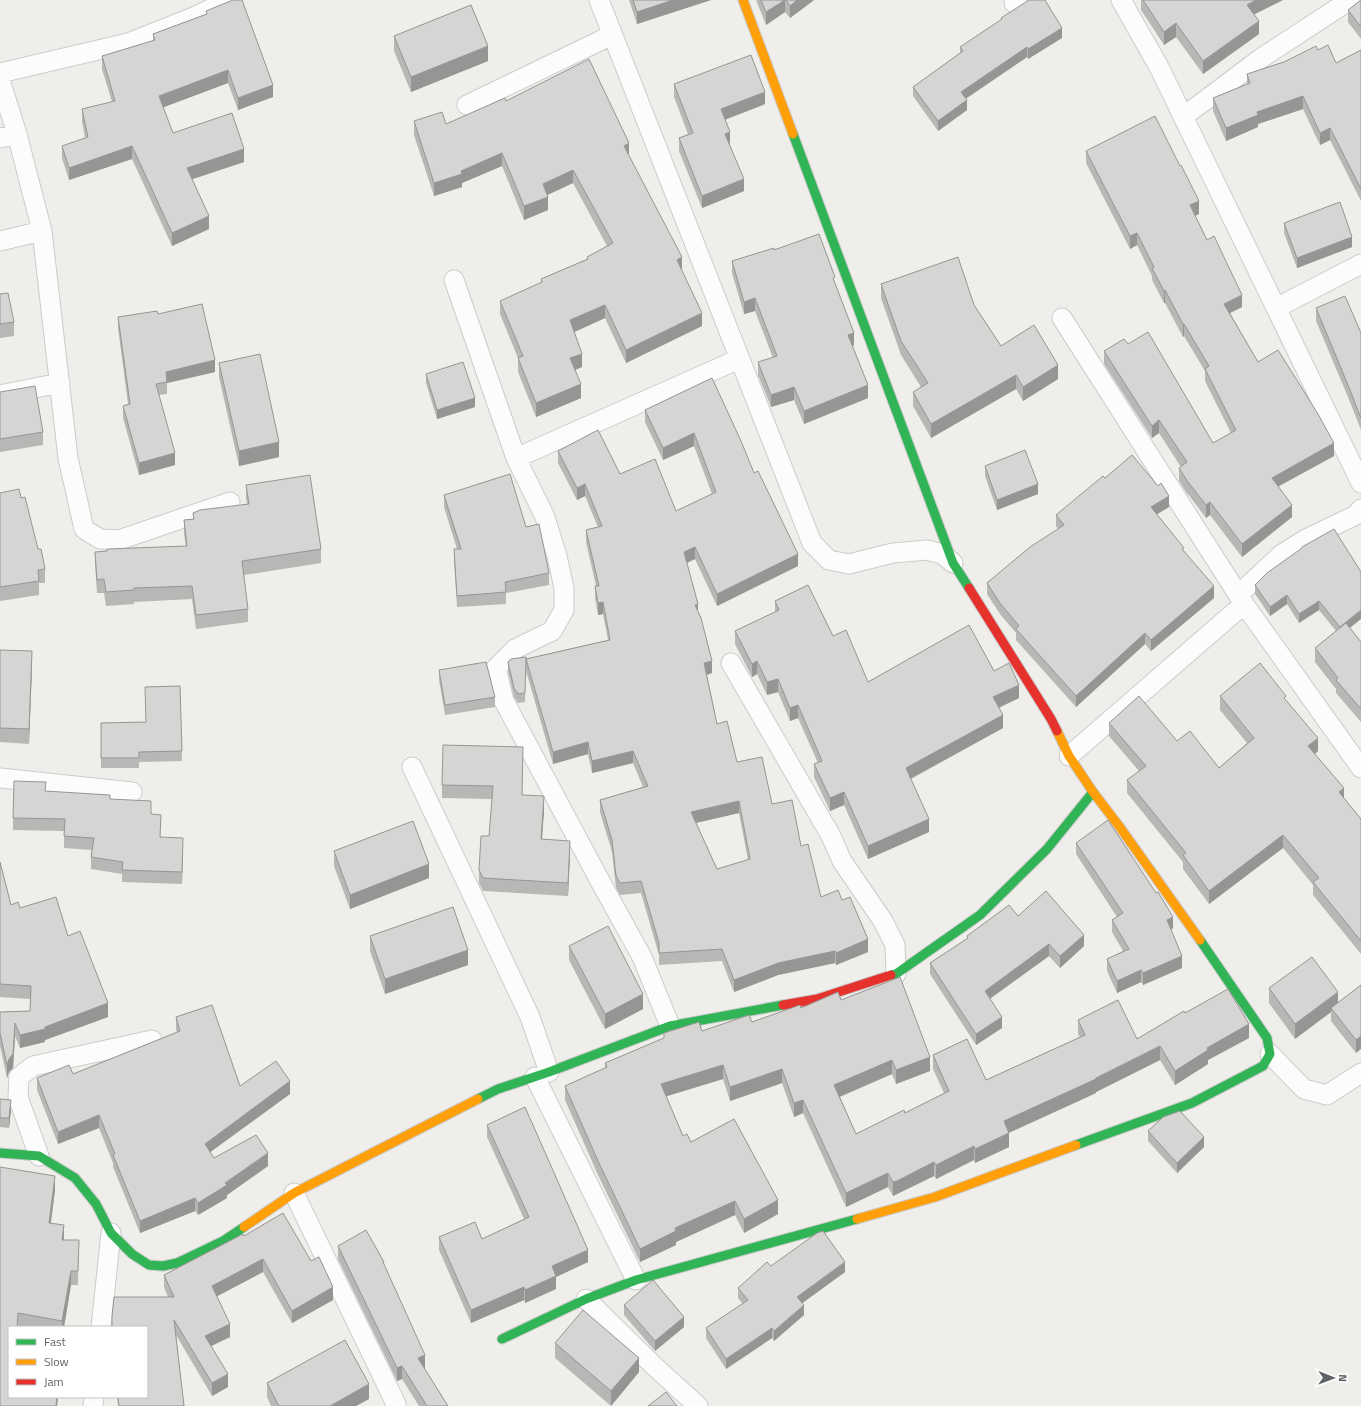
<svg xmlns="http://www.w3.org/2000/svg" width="1361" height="1406" font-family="'Titillium Web',sans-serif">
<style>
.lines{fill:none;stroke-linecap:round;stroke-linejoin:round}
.street-casing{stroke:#cbcccc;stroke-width:21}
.fast-casing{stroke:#cacacb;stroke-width:11}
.slow-casing{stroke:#cacacb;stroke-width:11}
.jam-casing{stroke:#cacacb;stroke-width:11}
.street{stroke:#fdfcfc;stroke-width:19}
.fast{stroke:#30b455;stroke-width:9}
.slow{stroke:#ff9f0a;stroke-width:9}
.jam{stroke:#e5322d;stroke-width:9}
.wall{fill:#b8b7b5;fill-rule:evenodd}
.shaded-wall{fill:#969594}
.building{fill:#d6d5d3;stroke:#969594;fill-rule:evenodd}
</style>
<rect width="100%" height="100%" fill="#efeeea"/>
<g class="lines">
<g class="street-casing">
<path id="street" d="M599,0L812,543L829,560L849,564L893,553L927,550L942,554L953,563
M1121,0L1159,67L1361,483
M1014,3L1017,0
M0,73L128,43L196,16L229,0
M0,80L17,134L42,231L68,458L84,529L100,539L119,540L230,502
M467,105L612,35
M1183,117L1260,59L1350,0
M0,138L17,134
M0,241L42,231
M454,280L516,458L545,517L557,556L564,588V610L552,631L515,649L496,668L504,701L600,881L642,957L670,1026
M1276,308L1361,264
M1062,318L1244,604L1361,768
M0,395L60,383
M516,458L739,359
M1238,595L1282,554L1306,539L1356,515L1361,509
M731,663L831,836L842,861L883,921L895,945L896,974
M1069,756L1244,604
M412,767L530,1017L549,1072
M0,778L132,792
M1270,1054L1304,1089L1327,1095L1361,1073
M535,1077L636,1280
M39,1156L18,1097L19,1077L33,1066L152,1040
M294,1193L396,1404
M586,1299L653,1365L698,1406
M101,1327L111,1233
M93,1406L94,1397"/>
</g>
<g class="fast-casing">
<path id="fast" d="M793,134L953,563L969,588
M891,975L896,974L980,915L1047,849L1093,792
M478,1099L498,1089L549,1072L670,1026L783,1005
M1076,1145L1192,1103L1263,1066L1270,1054L1267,1038L1200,940
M0,1153L39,1156L75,1178L96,1204L111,1233L132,1254L149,1265L163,1266L177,1263L223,1241L244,1227
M502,1339L586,1299L636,1280L857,1219"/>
</g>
<g class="slow-casing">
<path id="slow" d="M743,0L793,134
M1057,731L1069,756L1093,792L1119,826L1200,940
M857,1219L935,1197L1076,1145
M244,1227L294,1193L478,1099"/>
</g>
<g class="jam-casing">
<path id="jam" d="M969,588L1051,719L1057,731
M783,1005L817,999L891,975"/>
</g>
<use href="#street" class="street"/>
<use href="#fast" class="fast"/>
<use href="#slow" class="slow"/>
<use href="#jam" class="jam"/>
</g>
<path class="wall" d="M629,0H711L637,24Z
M756,0H814L790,18L785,12L766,25Z
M1141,0H1283L1254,14L1259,34L1203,74L1176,37L1164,45L1141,10Z
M1361,0V39L1348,22V10Z
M206,11L273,97L238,110L228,83L163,107L173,133L244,162L192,179L209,229L172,246L132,159L69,180L62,158V146L85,138L82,121V109L112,102L102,69V56L153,41V34L206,14Z
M1001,18L1062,38L1028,59L1027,57L966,98L967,110L938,131L913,96V87L960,53V47L1001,20Z
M394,36L488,61L411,92L394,51Z
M1318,50L1336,63L1361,50V201L1330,140L1320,145L1303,109L1258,124V127L1226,141L1213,111V98L1247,84V74Z
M674,84L765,104L725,120L730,144H729L744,191L702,208L679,151V138L688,134L674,97Z
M506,101L629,157L682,271L702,326L626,363L605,318L574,332L582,367L575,370L581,398L536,417L518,372V358L500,314V301L541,283V279L587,259V257L607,246L573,183L547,195L548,210L524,220L502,166L462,183V187L434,196L414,135V121L446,124Z
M1086,151L1199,214L1195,216L1242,307L1230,313L1258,362L1334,456L1278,486L1292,517L1242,557L1210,515L1206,518L1188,494V495L1179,481V468L1181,467L1159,433L1152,438L1104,364V351L1128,344L1213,443L1231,433L1205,381V371L1184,336L1183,337L1165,303H1164L1152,280V276L1137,245L1130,249L1086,163Z
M1284,223L1352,247L1297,268L1284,233Z
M774,250L835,283L854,345L852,346L868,398L804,424L794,400L771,407L758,375V362L773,358L755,311L744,314L732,273V261Z
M881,284L974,305L1001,346L1058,379L1023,401L1016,389L931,438L913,406V392L921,387L901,355L881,298Z
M0,294L14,322V336L0,338Z
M1316,308L1361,333V430L1348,397L1316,321Z
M158,314L215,372L167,383V394L159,395L175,465L139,475L123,418V406L128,404L118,328V317Z
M219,363L279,457L239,466L219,377Z
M426,374L475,407L437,419L426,383Z
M712,378L754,473L798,566L717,606L695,559L687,563L712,673L707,675L717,724L737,762L772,804L801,846L821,897L868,952L836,965L835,963L778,975L734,992L722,961L659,965V955L641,893L620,895L616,888L612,852L600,812V800L643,787L633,763L592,773L588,754L553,764L526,671V659L608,640L603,614L598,615L595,598V586H596L586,542V530L598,527L585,496L577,500L558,463V451L620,474L676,511L712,494L694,446L663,460L645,422V410ZM739,813L748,860L717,869L696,823Z
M0,392L43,432V445L0,452Z
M985,466L1038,494L997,510L985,476Z
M1105,478L1169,507L1157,514L1184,551L1214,598L1151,651L1145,644L1076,707L1016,640V633L1000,614L987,594V583L1058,529L1056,526V515Z
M246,485L321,549V563L244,575L248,609V622L196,629L192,599L134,602V604L106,606L104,593H97L95,565V552L186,546L184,534V520L193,519V513L247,504L246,498Z
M0,493L21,498L38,549L45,569V583H39V595L0,601Z
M444,495L526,527L549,573V585L506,593V604L457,607L454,561V549H457L444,507Z
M1302,547L1350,628L1361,642V722L1336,693V689L1315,662V648L1336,631L1319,610L1299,623L1287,604L1270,616L1255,594V585L1302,548Z
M775,601L833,636L868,682L994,671L1019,698L999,708L1003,728L911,779L929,832L868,859L844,805L830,811L814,777V764L818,763L798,718L790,721L778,692L767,695L757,674L752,677L735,644V631L775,612Z
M0,650L32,666L29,744L0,742Z
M526,657L525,702L518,703L514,697L508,671V662Z
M439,670L495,697V707L445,715L439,680Z
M180,686L182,761L139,762V768H101V723L146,722Z
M1220,696L1286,701L1318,751L1315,754L1344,798L1361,819V954L1313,895V885L1283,848L1209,904L1183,869V862L1127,793V780L1139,771L1109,736V723L1177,741L1219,768L1247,743L1220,710Z
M523,761L522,795L544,810L542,839L570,854L568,896L483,891L479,883V870L489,836L492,799L442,798V785Z
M46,791L110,799L151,814L161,837L183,850L182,884L122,882V874L91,869V857L92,850L64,848V831L13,830V818Z
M1076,843L1173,928L1171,930L1182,968L1143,985L1141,982L1117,993L1107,971V959L1123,951L1112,932V920L1117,917L1076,854Z
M334,851L429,878L350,909L334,866Z
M0,862L11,905L20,908L68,936L108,1017L45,1040V1042L20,1048L15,1036L13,1068L9,1072L7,1078L0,1046V1012L30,1011V999L0,997Z
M1018,916L1084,946L1060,968L1049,956L990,999L1002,1028L976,1045L930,974V963L967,939V936Z
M370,936L468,965L385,994L370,951Z
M569,946L643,1009L605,1029L569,960Z
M1361,985L1356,1053L1331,1021V1012L1295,1039L1269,1003V988L1338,1003Z
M841,1000L930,1071L896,1084L892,1074L840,1097L856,1134L905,1113L944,1093L933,1069V1055L986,1080L1080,1037L1078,1034V1020L1137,1039L1185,1013L1249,1038L1208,1060V1064L1175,1085L1160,1060L1096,1092V1093L1009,1133V1147L975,1163L974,1160L936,1179L934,1176L897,1194L893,1196L888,1187L846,1207L803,1113L794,1117L782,1083L730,1101L723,1079L666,1096L683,1136L778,1214L744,1233L735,1215L676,1242V1245L640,1262L598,1175L565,1100V1086L605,1068V1063L702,1031L752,1022L801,1008Z
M176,1017L240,1086L290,1094L210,1152L214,1158L268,1166L227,1195V1198L198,1215L195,1211L140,1233L113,1167V1163L99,1128L58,1144L37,1090V1078L73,1074L177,1032L176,1030Z
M0,1099L11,1110L9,1128L0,1127Z
M487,1125L588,1262L556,1277V1289L525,1303L524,1300L471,1323L439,1250V1237L482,1239L524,1219L487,1137Z
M1148,1131L1204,1147L1177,1173L1148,1141Z
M0,1167L55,1190L51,1223L64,1238V1240H79L78,1285H71L64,1327H9V1397H58L57,1406H0Z
M244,1236L333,1300L292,1323L263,1272L217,1296L230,1337L211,1346L228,1387L212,1396L176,1335L184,1406H118L117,1397H147L168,1297L164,1287V1275Z
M338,1246L384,1265L425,1368H424L448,1406H419L402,1379L397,1381L338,1259Z
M771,1266L845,1272L802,1303L804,1315L774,1341L772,1338L726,1369L706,1338V1328L743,1304L738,1298V1288Z
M624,1305L684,1327L655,1351L624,1315Z
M555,1343L639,1372L611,1406L555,1358Z
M267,1383L369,1399L356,1406H271L267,1397Z"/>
<path class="shaded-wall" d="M673,0H711L637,24V12Z
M785,0V12L766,25V12Z
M797,0H814L790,18V6Z
M1256,0H1283L1247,18V5Z
M1259,21V34L1203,74V61Z
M1176,23V37L1164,45V32Z
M1062,28V38L1028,59V49Z
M488,46V61L411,92V77Z
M1027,47V57L961,102V92Z
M228,70V83L159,109V96Z
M273,85V97L238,110V98Z
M765,92V104L721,121V109Z
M1303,96V109L1258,124V127L1226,141V128L1257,112Z
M967,100V110L938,131V121Z
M1330,128V140L1320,145V133Z
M730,132V144L725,146V134Z
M629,143V157L624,146Z
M132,146V159L69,180V168Z
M244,149V162L187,181V168Z
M502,153V166L462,183V187L434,196V183Z
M573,170V183L543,197V184Z
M744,179V191L702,208V196Z
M548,197V210L524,220V206Z
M1199,201V214L1190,218V205Z
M209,216V229L172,246V233Z
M1137,233V245L1130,249V236Z
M1352,237V247L1297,268V258Z
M682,257V271L677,274V260Z
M1165,290V303H1164V291Z
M1242,295V307L1224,316V304Z
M755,298V311L744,314V302Z
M605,305V318L570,334V320Z
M702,313V326L626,363V350Z
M1183,324H1184V336L1183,337Z
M854,333V345L848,348V335Z
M582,354V367L570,372V358Z
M215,360V372L167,383L166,372Z
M1058,365V379L1023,401V387Z
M1016,375V389L931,438V424Z
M581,384V398L536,417V403Z
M868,385V398L804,424V411Z
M794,387V400L771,407V395Z
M475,398V407L437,419V410Z
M1159,420V433L1152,438V426Z
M694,433V446L663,460V448Z
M279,442V457L239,466V451Z
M1334,443V456L1272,490V478Z
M175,453V465L139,475V463Z
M585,484V496L577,500V488Z
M1038,484V494L997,510V500Z
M1169,496V507L1151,518V507Z
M1210,502V515L1206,518V505Z
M1292,505V517L1242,557V544Z
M695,547V559L684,564V552Z
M798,554V566L717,606V594Z
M1214,586V598L1151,651V640Z
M1287,595V604L1270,616V607Z
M1319,601V610L1299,623V614Z
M603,602V614L598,615V603Z
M698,604V616L695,605Z
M1361,610V619L1340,636V627Z
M1145,633V644L1076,707V696Z
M32,651V666L29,744V729Z
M712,661V673L704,675V663Z
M757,661V674L752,677V664Z
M778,679V692L767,695V682Z
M1019,685V698L993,710V697Z
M798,705V718L790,721V708Z
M1003,715V728L906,781V768Z
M1318,738V751L1308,759V746Z
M588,742V754L553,764V752Z
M633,751V763L592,773V761Z
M1344,788V802L1339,792Z
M844,792V805L830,811V798Z
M544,796V810L541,853V839Z
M739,801V813L691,824V812Z
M929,819V832L868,859V846Z
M1283,835V848L1209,904V891Z
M183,838V850L182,884V872Z
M570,841V854L568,896V883Z
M429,864V878L350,909V895Z
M1173,917V928L1167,932V920Z
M1084,935V946L1060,968V956Z
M868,939V952L836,965V953Z
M1049,944V956L985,1002V991Z
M468,950V965L385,994V979Z
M835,951V963L778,975L734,992V980L778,963Z
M1182,956V968L1143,985V973Z
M1141,970V982L1117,993V981Z
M1338,992V1007L1331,1008V1012L1295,1039V1024Z
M643,994V1009L605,1029V1014Z
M108,1003V1017L45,1040V1042L20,1048V1035L45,1027Z
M1002,1017V1028L976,1045V1034Z
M15,1023V1036L13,1068L9,1072L7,1078V1065Z
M1249,1024V1038L1208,1060V1064L1175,1085V1071L1207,1048Z
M1361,1036V1049L1356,1053V1040Z
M1160,1046V1060L1096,1092V1093L1004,1135V1121L1096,1078Z
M930,1057V1071L896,1084V1070Z
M892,1060V1074L834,1099V1085Z
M723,1065V1079L661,1098V1084Z
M782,1069V1083L730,1101V1087Z
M290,1081V1094L205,1156V1144Z
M11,1100V1110L9,1128V1118Z
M803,1100V1113L794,1117V1103Z
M99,1115V1128L58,1144V1132Z
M1009,1133V1147L975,1163V1149Z
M1204,1137V1147L1177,1173V1163Z
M974,1146V1160L936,1179V1165Z
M268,1153V1166L227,1195V1198L198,1215V1203Z
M934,1162V1176L897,1194L893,1196V1182Z
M888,1173V1187L846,1207V1193Z
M55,1176V1190L49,1236V1223Z
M195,1198V1211L140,1233V1221Z
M778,1200V1214L744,1233V1219Z
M735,1201V1215L676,1242V1245L640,1262V1249L675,1228Z
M64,1225V1238L62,1254V1240Z
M588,1250V1262L556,1277V1289L525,1303V1290L552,1266Z
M263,1259V1272L212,1299V1286Z
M845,1262V1272L797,1307V1297Z
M71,1271V1285L64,1327H62V1321Z
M333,1287V1300L292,1323V1311Z
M524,1287V1300L471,1323V1310Z
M804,1305V1315L774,1341V1331Z
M684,1317V1327L655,1351V1341Z
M230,1324V1337L205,1349V1336Z
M772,1328V1338L726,1369V1359Z
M425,1355V1368L418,1371V1358Z
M639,1358V1372L611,1406V1391Z
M402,1366V1379L397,1381V1368Z
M228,1374V1387L212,1396V1383Z
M369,1384V1399L356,1406H330Z
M57,1397H58L57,1406H56Z"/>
<path class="building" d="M233,0H242L273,85L238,98L228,70L159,96L173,133L232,113L244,149L187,168L209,216L172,233L132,146L69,168L62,146L88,137L82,109L115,101L102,56L155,40L153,34L207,14L206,11Z
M633,0H673L637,12Z
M761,0H785L766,12Z
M786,0H797L790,6Z
M1029,0H1045L1062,28L1028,49L1027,47L961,92L967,100L938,121L913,87L963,51L960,47L1002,19L1001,18Z
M1143,0H1256L1247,5L1259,21L1203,61L1176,23L1164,32Z
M1361,0V27L1348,10Z
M471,5L488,46L411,77L394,36Z
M1328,45L1336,63L1361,50V189L1330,128L1320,133L1303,96L1257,112L1258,115L1226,128L1213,98L1250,83L1247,74L1284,62L1316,46L1318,50Z
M751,55L765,92L721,109L730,132L725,134L744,179L702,196L679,138L693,133L674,84Z
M589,59L629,143L624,146L682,257L677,260L702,313L626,350L605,305L570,320L582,354L570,358L581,384L536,403L518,358L523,356L500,301L542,282L541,279L588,259L587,257L613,243L573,170L543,184L548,197L524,206L502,153L461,171L462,174L434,183L414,121L442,112L446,124L505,98L506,101Z
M1155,116L1180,166L1181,165L1199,201L1190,205L1207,240L1214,236L1242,295L1224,304L1258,362L1278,350L1318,414L1334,443L1272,478L1292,505L1242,544L1210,502L1206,505L1188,482L1179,468L1187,462L1159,420L1152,426L1104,351L1124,339L1128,344L1148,332L1213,443L1236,430L1205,369L1209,366L1184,324H1183L1165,290L1164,291L1152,268L1154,267L1137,233L1130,236L1086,151Z
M1340,202L1352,237L1297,258L1284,223Z
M819,234L835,277L833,278L854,333L848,335L868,385L804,411L794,387L771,395L758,362L777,356L755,298L744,302L732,261L774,248V250Z
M958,257L974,305L1001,346L1034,325L1058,365L1023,387L1016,375L931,424L913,392L928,383L901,341L881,284Z
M8,293L14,322L0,324V294Z
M1345,296L1361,333V418L1348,385L1316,308Z
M202,304L215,360L166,372L167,382L156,384L175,453L139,463L123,406L130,404L118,317L157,311L158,314Z
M260,354L279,442L239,451L219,363Z
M463,362L475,398L437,410L426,374Z
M712,378L741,441L754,473L758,471L798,554L717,594L695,547L684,552L698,604L695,605L701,618L712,661L704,663L717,724L727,721L737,762L762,757L772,804L792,800L801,846L808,844L821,897L838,890L842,900L850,897L868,939L836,953L835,951L778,963L734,980L722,949L659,953V943L641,881L620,883L616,876L612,840L600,800L648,786L633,751L592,761L588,742L553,752L526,659L610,640L603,602L598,603L595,586H599L586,530L602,526L585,484L577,488L558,451L598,430L620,474L655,459L676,511L716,492L694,433L663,448L645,410ZM739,801L750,859L717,869L691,812Z
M35,386L43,432L0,439V392Z
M1025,450L1038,484L997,500L985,466Z
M1132,455L1158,486L1161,483L1169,496L1151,507L1184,548L1182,549L1214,586L1151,640L1145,633L1076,696L1016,629V628L1019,626L1000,603L987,583L1030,547L1064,525L1056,515L1103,476L1105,478Z
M510,474L526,527L539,524L549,573L505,582L506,592L457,596L454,549H461L444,495Z
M310,475L321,549L242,561L248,609L196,615L192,586L134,588V590L106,592L104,579L97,580L95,552L107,551V549L187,546L184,520L194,519L193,513L200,510L249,504L246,485Z
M19,489L21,498L25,497L38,549H41L45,569L38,570L39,581L0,587V493Z
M1334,529L1361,572V610L1340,627L1319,601L1299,614L1287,595L1270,607L1255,585L1267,573L1302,548V547Z
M808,585L833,636L846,630L868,682L969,625L994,671L1009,663L1019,685L993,697L1003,715L906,768L929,819L868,846L844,792L830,798L814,764L822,761L798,705L790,708L778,679L767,682L757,661L752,664L735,631L779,610L775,601Z
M1346,623L1361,642V709L1336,680L1338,678L1315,648Z
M0,650L32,651L29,729L0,728Z
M526,657L525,693L518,694L514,688L508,662L511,659Z
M486,662L495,697L445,705L439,670Z
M1260,663L1286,696L1284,698L1318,738L1308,746L1344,788L1339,792L1361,819V941L1313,882L1319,878L1283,835L1209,891L1183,855L1186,853L1127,780L1146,766L1109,723L1139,696L1177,741L1190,731L1219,768L1254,738L1220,696Z
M180,686L182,751L139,752V758H101V723L146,722L145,687Z
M443,745L523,747L522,795L544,796L541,839L570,841L568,883L483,878L479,870L481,836H489L493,786L442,785Z
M14,781L46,782L45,791L110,795V799L151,801V814L161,815L160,837L183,838L182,872L122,870L123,862L91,857L94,838L64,836L65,819L13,818Z
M1108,820L1156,893L1158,892L1173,917L1167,920L1182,956L1143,973L1141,970L1117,981L1107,959L1129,949L1112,920L1123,913L1076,843Z
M413,821L429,864L350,895L334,851Z
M0,862L11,905L18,902L20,908L56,897L68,936L80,931L108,1003L45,1027V1029L20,1035L15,1023L13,1054L9,1059L7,1065L0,1033V1012L30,1011L31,986L0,984Z
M1046,891L1084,935L1060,956L1049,944L985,991L1002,1017L976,1034L930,963L968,938L967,936L1009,905L1018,916Z
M453,907L468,950L385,979L370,936Z
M608,926L643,994L605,1014L569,946Z
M1312,957L1338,992L1295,1024L1269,988Z
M900,977L930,1057L896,1070L892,1060L834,1085L856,1134L904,1110L905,1113L949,1091L933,1055L967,1039L986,1080L1085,1035L1078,1020L1118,1000L1137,1039L1184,1011L1185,1013L1228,989L1249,1024L1207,1048L1208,1050L1175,1071L1160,1046L1096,1078V1079L1004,1121L1009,1133L975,1149L974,1146L936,1165L934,1162L897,1181L893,1182L888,1173L846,1193L803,1100L794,1103L782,1069L730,1087L723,1065L661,1084L683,1136L687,1134L691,1142L734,1119L778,1200L744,1219L735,1201L675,1228L676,1231L640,1249L598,1161L565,1086L607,1067L605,1063L664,1038V1033L699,1022L702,1031L749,1015L752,1022L800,1005L801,1008L838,992L841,1000Z
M1361,985V1036L1356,1040L1331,1008Z
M212,1005L240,1086L276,1061L290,1081L205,1144L214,1158L256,1135L268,1153L225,1183L227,1185L198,1203L195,1198L140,1221L113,1155L115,1154L99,1115L58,1132L37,1078L69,1065L73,1074L180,1031L176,1017Z
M0,1099L11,1100L9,1118H0Z
M525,1107L588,1250L552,1266L556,1276L525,1290L524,1287L471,1310L439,1237L475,1222L482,1239L529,1217L487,1125Z
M1180,1111L1204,1137L1177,1163L1148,1131L1163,1117Z
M0,1167L55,1176L49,1223L64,1225L62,1240H79L78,1271H71L62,1321L18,1313L17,1327H9V1397H57L56,1406H0Z
M283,1213L311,1261L319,1257L333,1287L292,1311L263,1259L212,1286L230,1324L205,1336L228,1374L212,1383L174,1320L184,1406H119L118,1397H147V1327H112V1316L114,1297H174L164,1275L243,1234L244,1236Z
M366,1230L384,1262H383L425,1355L418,1358L448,1406H427L402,1366L397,1368L338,1246Z
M823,1231L845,1262L797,1297L804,1305L774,1331L772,1328L726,1359L706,1328L748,1300L738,1288L767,1262L771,1266L817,1233Z
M653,1280L684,1317L655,1341L624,1305Z
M583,1310L639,1358L611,1391L555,1343Z
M345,1340L369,1384L330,1406H279L267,1383Z
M666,1392L677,1406H648Z"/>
<rect x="8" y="1326" width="140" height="72" fill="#ffffff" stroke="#bfc1c3"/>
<rect x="16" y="1339" width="20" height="6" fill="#30b455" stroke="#bfc1c3"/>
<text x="44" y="1346" font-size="12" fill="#5f6368">Fast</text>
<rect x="16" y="1359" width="20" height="6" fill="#ff9f0a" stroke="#bfc1c3"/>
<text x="44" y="1366" font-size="12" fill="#5f6368">Slow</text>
<rect x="16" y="1379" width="20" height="6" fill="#e5322d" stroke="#bfc1c3"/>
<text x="44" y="1386" font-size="12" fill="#5f6368">Jam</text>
<g transform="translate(1333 1378) rotate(91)" stroke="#ffffff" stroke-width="3" paint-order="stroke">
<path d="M0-3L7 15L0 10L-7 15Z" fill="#5f6368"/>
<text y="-6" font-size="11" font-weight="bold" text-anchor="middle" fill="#5f6368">N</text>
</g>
</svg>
